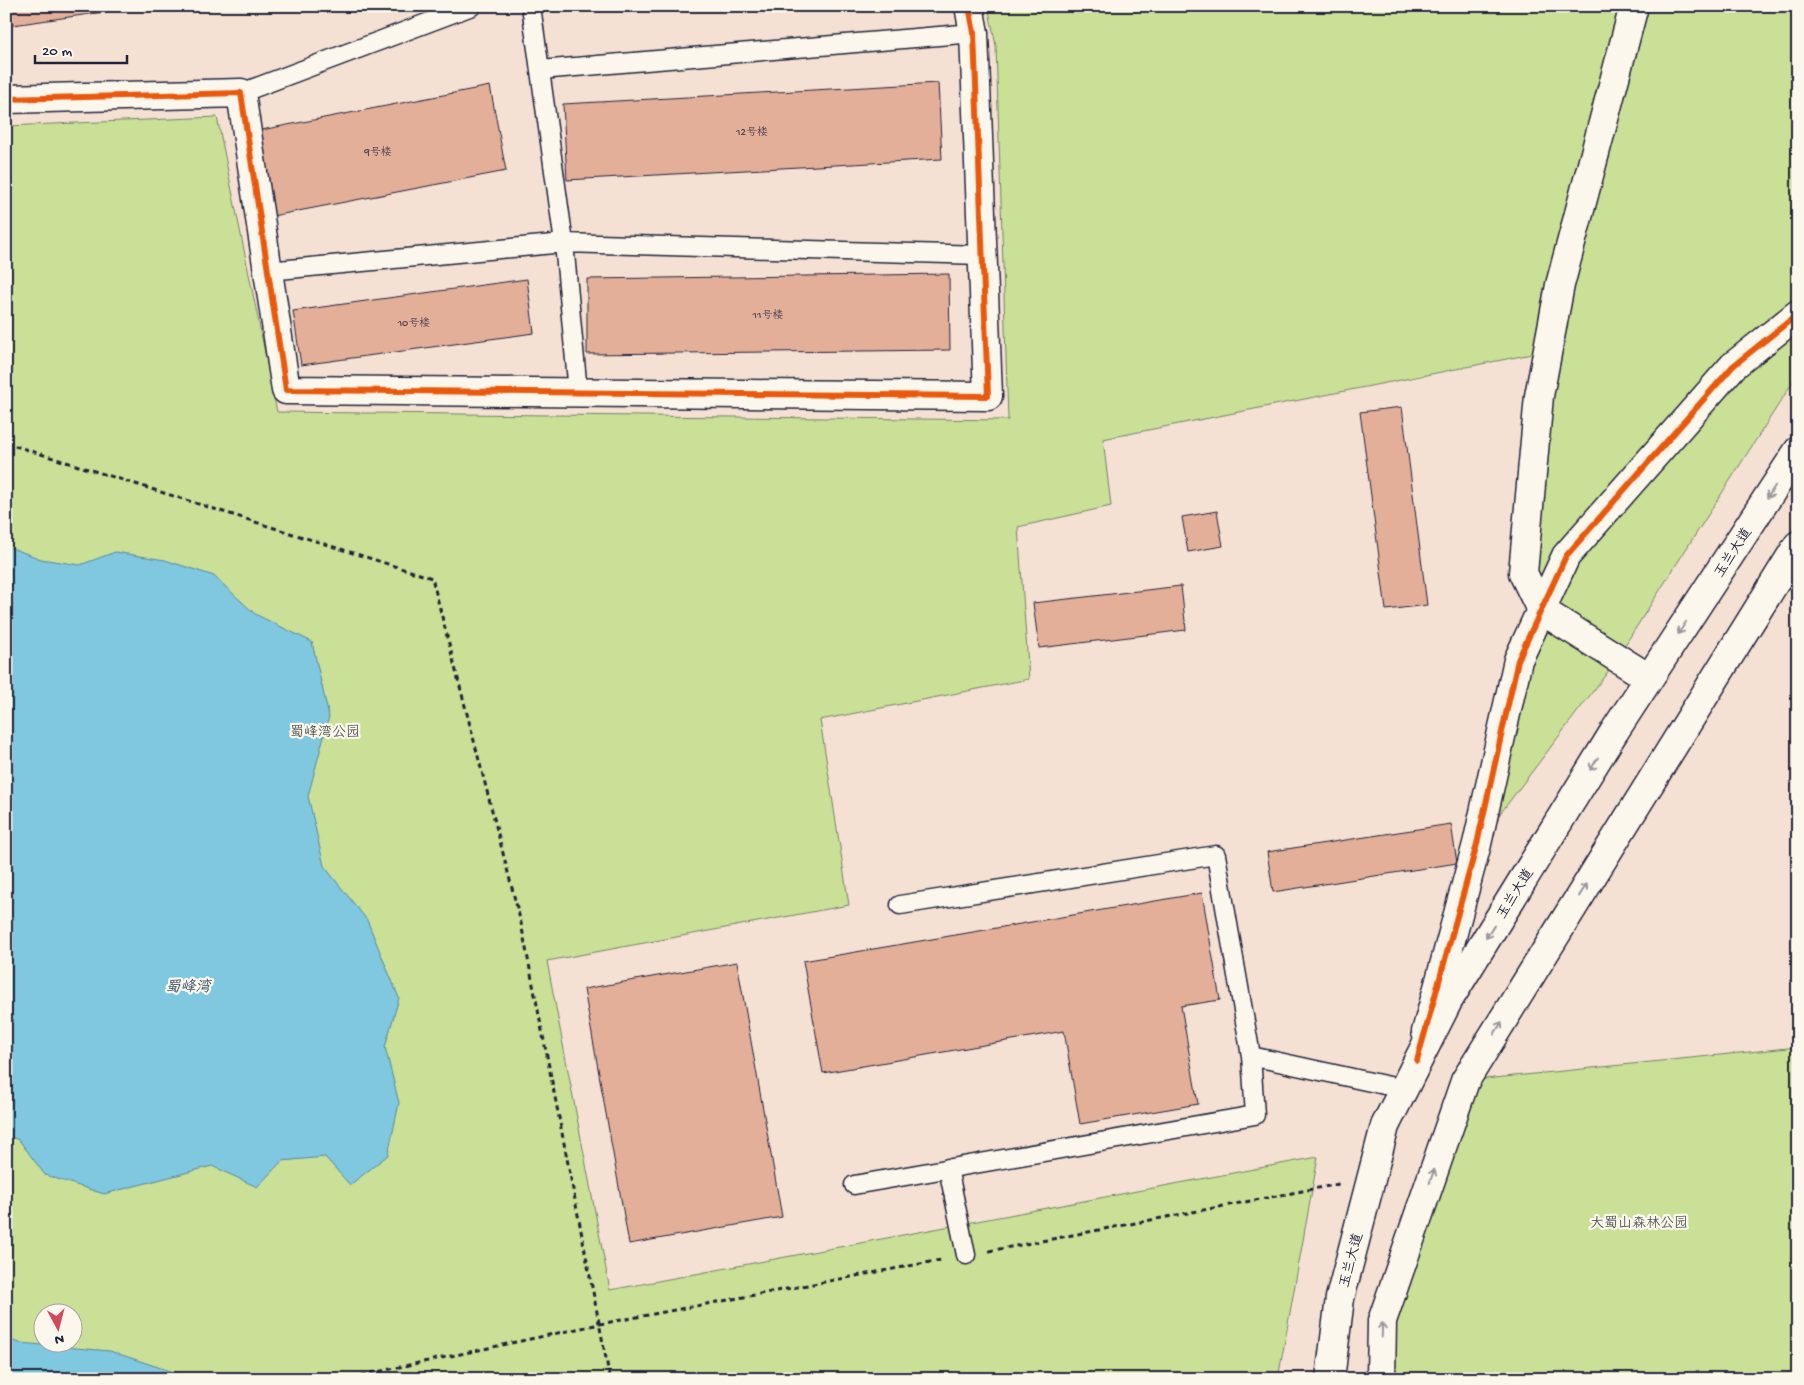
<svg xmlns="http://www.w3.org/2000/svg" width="1804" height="1385" font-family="'Gochi Hand','LXGW WenKai TC',sans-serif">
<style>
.green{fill:#c9e096;stroke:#768168;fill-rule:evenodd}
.water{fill:#7fc8e0;stroke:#5a869e}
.building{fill:#e4af99;stroke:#22223b}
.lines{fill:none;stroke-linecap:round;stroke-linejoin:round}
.lane-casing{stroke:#22223b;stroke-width:21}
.street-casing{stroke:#22223b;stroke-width:31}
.primary-casing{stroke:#22223b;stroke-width:31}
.path{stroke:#22223b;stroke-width:3;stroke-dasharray:5 4;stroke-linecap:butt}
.lane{stroke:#fbf7ec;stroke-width:18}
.street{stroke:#fbf7ec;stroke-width:28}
.primary{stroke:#fbf7ec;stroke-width:28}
.cycleway-casing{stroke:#fbf7ec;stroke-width:9}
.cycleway{stroke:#e8590c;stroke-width:6}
.oneway{stroke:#99979c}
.labels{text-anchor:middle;stroke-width:4.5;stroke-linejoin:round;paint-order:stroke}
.number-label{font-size:11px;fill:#524552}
.street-label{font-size:14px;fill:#22223b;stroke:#fbf7ec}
.park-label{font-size:14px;fill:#545b56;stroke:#fbf7ec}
.water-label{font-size:15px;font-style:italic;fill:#3e546d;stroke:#fbf7ec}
</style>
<rect width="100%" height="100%" fill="#f4e1d3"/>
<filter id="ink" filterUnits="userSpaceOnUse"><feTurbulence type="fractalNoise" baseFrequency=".02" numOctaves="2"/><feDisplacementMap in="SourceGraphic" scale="10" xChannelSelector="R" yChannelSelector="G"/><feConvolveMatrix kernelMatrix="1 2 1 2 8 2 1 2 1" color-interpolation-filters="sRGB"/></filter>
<g filter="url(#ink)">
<path class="green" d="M988,6H1798V374L1607,673L1477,844L1541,610L1523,573L1547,351L1103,439L1111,506L1018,527L1029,679L820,720L849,905L547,961L610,1290L1318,1157L1278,1379H6V126L217,117L277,412L1008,420L996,46ZM42,1312H72V1342H42Z
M1798,1047V1379H1381L1382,1321L1465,1081Z"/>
<path class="water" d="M6,546L41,559L80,565L115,552L165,560L214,576L255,614L312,642L329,717L308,796L324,866L367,920L399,998L385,1047L399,1103L388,1155L350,1185L325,1157L282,1161L257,1187L212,1166L104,1194L45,1175L19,1140L6,1135Z
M6,1339L20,1343L110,1351L182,1375L184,1379H6Z"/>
<path class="building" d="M6,6H118V10L6,26Z
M938,83L942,159L567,180L563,104Z
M490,86L506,171L267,217L251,132Z
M949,274L950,350L587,354V279Z
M527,279L534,333L301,365L293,311Z
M1402,407L1427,605L1386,610L1360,412Z
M1217,511L1223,546L1188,552L1182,517Z
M1181,586L1186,630L1039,648L1033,603Z
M1451,824L1457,863L1273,892L1267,852Z
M1202,893L1220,1000L1181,1006L1198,1104L1080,1124L1064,1031L823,1073L803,961Z
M737,962L782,1217L629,1244L584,989Z"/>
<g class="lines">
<g class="lane-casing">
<path id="lane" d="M531,6L564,243L578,392
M540,70L974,33
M241,93L472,6
M268,271L564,243L982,255
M900,905L1216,855L1251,1056L1403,1089
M948,1168L966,1255
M854,1185L1255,1115L1251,1056"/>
</g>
<g class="street-casing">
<path id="street" d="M1634,6L1560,285L1539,396L1523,573L1541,610L1649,678
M6,99L241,93L286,390L988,396L974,33L969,6
M1426,1032L1477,844L1518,660L1566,556L1733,366L1798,314"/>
</g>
<g class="primary-casing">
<path id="primary" d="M1330,1379L1340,1298L1385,1126L1448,1001L1614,732L1798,451
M1381,1379L1382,1321L1465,1081L1798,545"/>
</g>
<path class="path" d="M6,443L432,578L521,923L610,1379
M989,1251L1339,1184
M344,1379L600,1324L941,1260"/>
<use href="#lane" class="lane"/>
<use href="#street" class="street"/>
<use href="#primary" class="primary"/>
<g class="cycleway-casing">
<path id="cycleway" d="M6,99L241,93L286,390L988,396L974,33L969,6
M1417,1061L1477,844L1518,660L1566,556L1733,366L1798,314"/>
</g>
<use href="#cycleway" class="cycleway"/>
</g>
<defs><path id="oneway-shaft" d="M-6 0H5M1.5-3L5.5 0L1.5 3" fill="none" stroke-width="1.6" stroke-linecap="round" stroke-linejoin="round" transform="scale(1.25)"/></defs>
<g class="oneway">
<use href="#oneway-shaft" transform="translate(1771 492) rotate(123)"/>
<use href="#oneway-shaft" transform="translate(1682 628) rotate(123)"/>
<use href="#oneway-shaft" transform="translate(1594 764) rotate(122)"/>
<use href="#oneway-shaft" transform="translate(1583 890) rotate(-58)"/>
<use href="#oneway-shaft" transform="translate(1490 932) rotate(122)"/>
<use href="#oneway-shaft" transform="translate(1498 1028) rotate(-58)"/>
<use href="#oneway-shaft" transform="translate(1432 1176) rotate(-71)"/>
<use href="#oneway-shaft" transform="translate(1382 1330) rotate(-88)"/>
</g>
</g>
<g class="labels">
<g class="number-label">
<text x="752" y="135">12号楼</text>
<text x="378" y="155">9号楼</text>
<text x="768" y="318">11号楼</text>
<text x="414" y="326">10号楼</text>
</g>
<g class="street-label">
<text transform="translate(1732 552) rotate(-57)" y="5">玉兰大道</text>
<text transform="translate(1514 893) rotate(-58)" y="5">玉兰大道</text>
<text transform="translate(1350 1260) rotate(-75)" y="5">玉兰大道</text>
</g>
<g class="park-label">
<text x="325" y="736">蜀峰湾公园</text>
<text x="1639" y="1227">大蜀山森林公园</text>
</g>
<g class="water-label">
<text x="188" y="991">蜀峰湾</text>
</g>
</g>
<rect width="1804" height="1385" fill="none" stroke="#fbf7ec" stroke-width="25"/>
<rect x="12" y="12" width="1779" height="1360" fill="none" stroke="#22223b" stroke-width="2" filter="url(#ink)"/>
<g transform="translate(58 1328) rotate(173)"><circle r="24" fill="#fbf7ec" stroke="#a4a2a5"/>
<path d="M0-4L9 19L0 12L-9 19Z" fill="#d1495b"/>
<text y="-8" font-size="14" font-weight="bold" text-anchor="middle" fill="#22223b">N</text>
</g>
<path d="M35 55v8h92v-8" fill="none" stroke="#22223b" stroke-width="2.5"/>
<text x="42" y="55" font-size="15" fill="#22223b" stroke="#fbf7ec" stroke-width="4" paint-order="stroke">20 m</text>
</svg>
